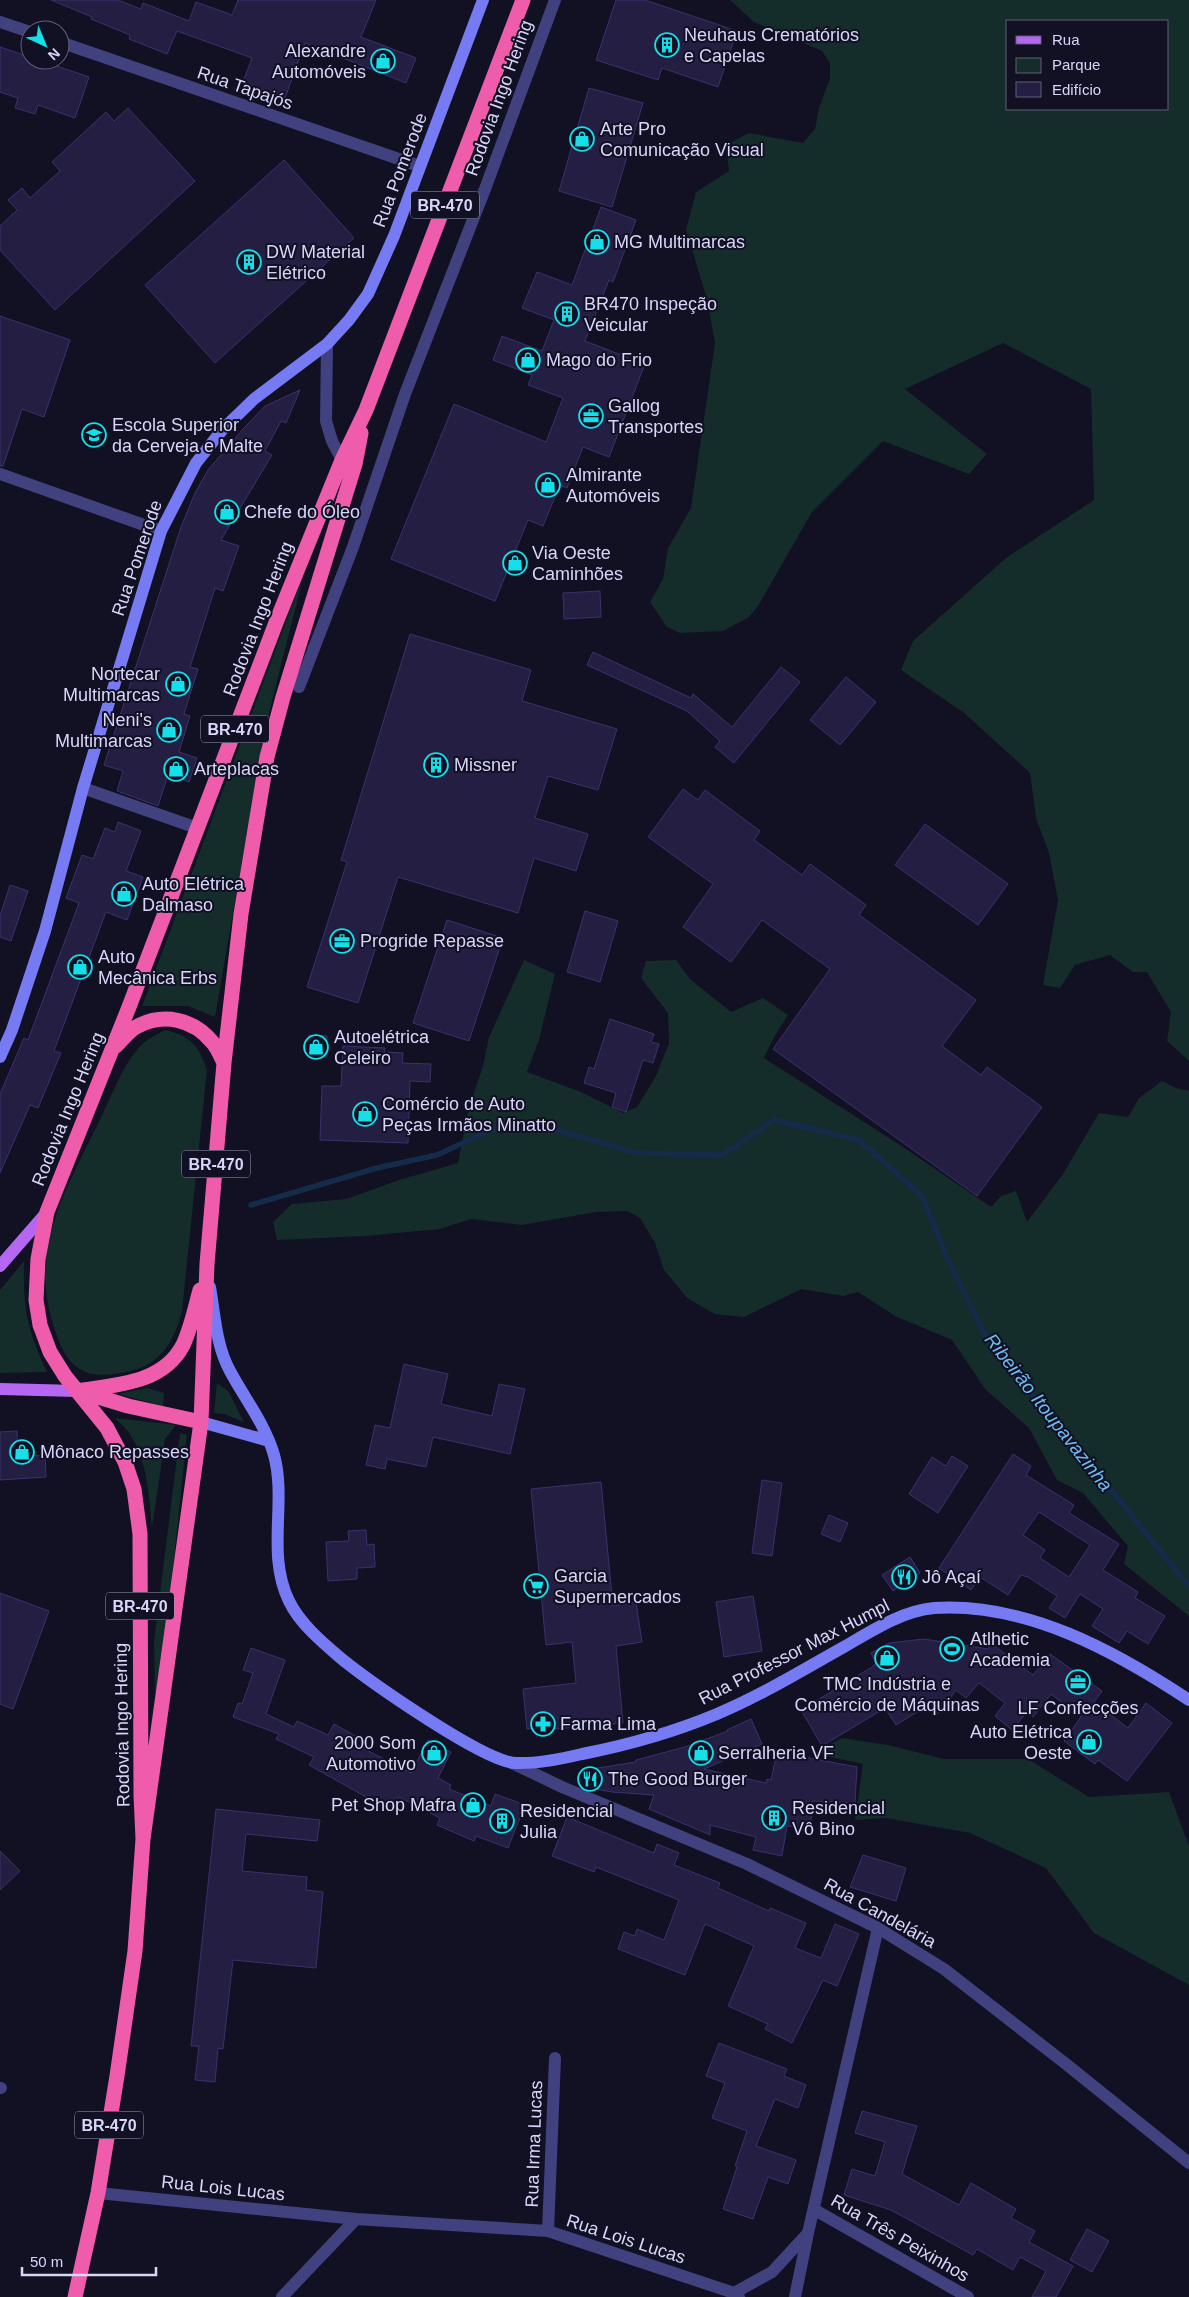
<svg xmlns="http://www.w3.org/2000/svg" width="1189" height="2297" font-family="Arial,sans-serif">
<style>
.green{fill:#142c2a;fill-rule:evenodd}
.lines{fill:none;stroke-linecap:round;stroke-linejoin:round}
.stream{stroke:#142c49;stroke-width:5.5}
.building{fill:#231e42;stroke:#3a326c;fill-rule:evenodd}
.street{stroke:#40417e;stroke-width:12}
.secondary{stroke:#767af3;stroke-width:12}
.primary{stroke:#b567f1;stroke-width:12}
.highway{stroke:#f05cac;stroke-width:15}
.labels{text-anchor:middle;stroke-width:4;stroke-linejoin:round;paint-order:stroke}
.shield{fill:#121023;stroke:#9d9bba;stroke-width:1}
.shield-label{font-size:16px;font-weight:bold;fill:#d8d6fb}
.poi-label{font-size:18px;fill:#d8d6fb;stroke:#121023;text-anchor:start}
.street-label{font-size:18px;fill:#d8d6fb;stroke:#121023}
.water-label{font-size:19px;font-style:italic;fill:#6dbdf2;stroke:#121023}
</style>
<rect width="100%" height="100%" fill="#121023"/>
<path class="green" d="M730,0H1189V1061L1167,1041L1171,1012L1147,972H1133L1110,955L1075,965L1060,988L1043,985L1058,900L1049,853L1036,818L1030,773L963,712L901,670L913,641L1006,558L1094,500L1091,389L1003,343L905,389L987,454L969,474L883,441L812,512L758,606L749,617L723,631L680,633L667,627L650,602L663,579L668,548L691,508L715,343L707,299L686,230L696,192L729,171L726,145L749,133L803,143L815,129L819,108L830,78V63L822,51L754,22ZM1008,21H1168V109H1008Z
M304,574L264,733L215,1017L188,1006H142Z
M524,960L555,974L539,1040L527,1072L581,1092L623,1113L637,1107L656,1076L669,1043L668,1013L641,978L646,961L676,960L690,979L731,1012L763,998L788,1015L774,1037L764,1058L900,1145L991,1207L1001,1196L1016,1191L1027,1222L1063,1174L1099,1113L1128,1117L1139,1098L1162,1081L1176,1088L1189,1091V1616L1124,1564L1128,1546L1083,1493L1057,1480L1029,1428L985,1389L952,1340L895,1316L858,1292L843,1296L801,1289L744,1317L715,1314L687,1298L664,1270L655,1243L640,1218L627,1211L596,1212L522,1225L471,1219L440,1229L365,1236L277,1240L273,1222L292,1204L346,1199L399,1180L458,1163L469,1107L483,1066L489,1037Z
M165,1030C192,1036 198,1045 207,1070L182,1311C176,1337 162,1363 134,1370C95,1380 71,1377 57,1336C46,1307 42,1277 48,1246C57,1199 83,1156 103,1113C113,1093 122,1067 137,1050C145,1040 154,1036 165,1030Z
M24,1261C23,1309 27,1328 47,1372L0,1373V1290Z
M217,1383L228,1391L244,1422L224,1414L214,1413Z
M147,1388L164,1393L163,1406L118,1394Z
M115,1418L176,1425L165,1439L152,1528C149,1498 148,1463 131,1436C127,1429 120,1423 115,1418Z
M180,1433L187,1435L160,1692H155L154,1641Z
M842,1738L888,1745L944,1759H1028L1089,1797L1169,1792L1189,1846V1985L1094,1933L1046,1868L970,1833L885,1818L855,1820L863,1764L821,1755L827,1746Z"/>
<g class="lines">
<path class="stream" d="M251,1205L377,1168L437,1155L491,1130L546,1127L637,1153L723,1155L774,1120L859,1140L922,1196L949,1262L989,1343L1056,1422L1189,1586"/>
</g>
<path class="building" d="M51,0H118L141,9L143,3L189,21L196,2L232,15L238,0H376L361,37L416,58L406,83L305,43L285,98L243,82L252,58L177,31L167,54L129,39L130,35L91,19L92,17Z
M616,0H645L737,31L718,87L662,68L658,80L596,60Z
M0,47L30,57V60H39L89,77L75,118L38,105L35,114L15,108L18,98L0,92Z
M589,88L643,103L612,207L559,191Z
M128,108L195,181L55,310L0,250V226L17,210L8,200L22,188L30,198L60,171L52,162L106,112L114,121Z
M284,160L354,238L215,363L145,285Z
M601,207L636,220L613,282L609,280L585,341L645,364L609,457L583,447L567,488L560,485L543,526L528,520L495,601L391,559L454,404L546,442L563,398L528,385L532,375L493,360L502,336L542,351L554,320L522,308L537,272L572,285Z
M0,316L70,340L44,417L22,409L3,466H0Z
M300,390L286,423L281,421L265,451L272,455L221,540L239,546L223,591L215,588L190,667L198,669L184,714L190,716L179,752L197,758L189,782L168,775L158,806L117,791L123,771L104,765L181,527L195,493L208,470L243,429L265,406Z
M600,591L601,617L564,619L563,593Z
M410,634L531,670L522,701L617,729L598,790L548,776L535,818L588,834L576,871L534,858L518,913L398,877L358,1003L307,987L347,862L341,860Z
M593,652L691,698L693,694L732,727L781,667L800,682L734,763L715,747L720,741L687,711L587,665Z
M846,677L876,702L840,745L810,720Z
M683,789L698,800L705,790L760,831L754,840L802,875L810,864L866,905L859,915L976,1000L942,1046L981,1075L987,1067L1042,1107L977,1196L773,1049L830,969L762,920L731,962L683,927L713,884L648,837Z
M118,822L141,831L126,871L143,877L127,920L106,912L54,1051L61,1053L38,1108L30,1105L0,1173V1094L24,1038L28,1040L79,903L66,898L82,855L93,859L105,828L115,832Z
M925,824L1008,884L978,925L895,865Z
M10,885L28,891L11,941L0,937V916Z
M585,911L618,921L600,982L567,972Z
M447,920L503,938L469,1041L413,1023Z
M610,1019L654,1034L651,1042L659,1044L653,1063L643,1060L626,1112L612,1107L616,1093L584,1083L589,1067L594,1069Z
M309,1035L327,1036L326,1057L308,1056Z
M343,1046L385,1048L384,1052L403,1053L402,1063L431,1064L430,1082L410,1081L408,1143L320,1140L322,1086H341Z
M404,1364L448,1374L441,1404L492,1416L499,1384L525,1389L510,1454L433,1437L426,1467L387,1459L385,1469L366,1465L375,1425L390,1428Z
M17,1431L18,1457L45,1455L46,1477L0,1480V1432Z
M1013,1454L1031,1466L1026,1475L1074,1505L1069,1513L1119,1544L1103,1570L1138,1592L1135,1598L1165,1616L1148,1644L1127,1631L1119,1643L1092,1626L1103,1609L1080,1594L1065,1618L1049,1608L1057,1596L1028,1577L1021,1575L1008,1595L980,1577L971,1590L939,1568ZM1039,1512L1090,1545L1069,1577L1040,1558L1045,1550L1023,1535Z
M952,1456L968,1466L938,1513L909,1494L932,1457L946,1466Z
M762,1480L782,1483L772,1556L752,1553Z
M601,1482L613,1606L636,1602L642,1642L616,1646L623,1723L555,1729V1726L527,1729L523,1689L576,1683L572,1642L546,1645L531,1489Z
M829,1515L848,1523L840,1542L821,1534Z
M366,1530L367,1545L374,1544L375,1567L357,1568V1579L328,1581L326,1542L349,1541L348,1531Z
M910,1557L920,1573L893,1591L882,1575Z
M0,1593L49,1611L13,1709L0,1704Z
M753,1596L762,1651L724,1657L716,1602Z
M924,1639L988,1649L992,1644L1033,1675L1050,1654L1102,1691L1094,1702L1128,1728L1146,1703L1172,1723L1127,1781L1098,1760L1095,1764L1064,1741L1081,1717L1051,1694L1033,1717L1027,1712L1012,1730L995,1716L1005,1703L979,1683L966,1698L956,1690L938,1714L930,1704L896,1725L885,1708L822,1746L801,1710L872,1667L876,1663L871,1653L889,1643Z
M251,1648L285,1660L266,1714L294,1727L297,1721L328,1735L334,1724L359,1738L355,1744L411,1773L428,1740L451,1752L438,1778L451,1785L449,1789L491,1806L495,1794L525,1805L508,1848L476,1836L474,1841L437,1825L440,1818L399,1797L391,1811L309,1765L314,1757L276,1739L279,1734L233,1717L238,1703L242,1704L253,1673L243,1670Z
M751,1719L762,1744L704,1769L766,1783L767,1779L771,1780L777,1752L857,1767L855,1803L813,1801L810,1828L787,1826L782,1856L753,1850L756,1837L710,1825V1835L649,1809L654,1795L612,1792L584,1787L585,1770L636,1762V1760L685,1747L728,1731L727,1730Z
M216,1809L320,1820L317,1841L246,1834L242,1871L307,1877L306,1890L323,1892L316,1968L233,1960L223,2049L218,2048L215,2082L195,2080L199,2046H191Z
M567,1817L654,1853L657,1844L679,1853L674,1865L720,1883L718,1888L769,1911L770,1908L806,1923L795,1948L821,1958L835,1924L859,1934L837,1986L823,1980L792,2043L765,2029L768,2024L728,2006L754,1946L705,1924L685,1975L618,1949L624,1932L635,1936L637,1929L664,1940L679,1900L596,1867L594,1872L552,1856Z
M0,1851L20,1871L0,1890Z
M863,1855L906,1868L896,1901L850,1887Z
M719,2043L787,2069L784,2076L806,2085L798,2108L775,2099L756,2146L796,2160L788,2184L768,2177L753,2219L723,2209L737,2167L735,2166L747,2131L712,2118L725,2083L706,2076Z
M862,2111L917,2126L902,2174L959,2205L971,2183L1016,2209L1011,2218L1035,2231L1029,2242L1073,2266L1056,2297H1032L1046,2271L1020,2257L1013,2270L977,2249L973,2255L891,2210L844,2195L852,2169L875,2176L885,2142L855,2133Z
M1087,2229L1109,2241L1092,2272L1070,2260Z"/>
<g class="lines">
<path class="street" d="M0,22L30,32
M60,42L419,166
M327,344L326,421L332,441L342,460
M0,474L161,531
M299,687L353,547L405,394L485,189L555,0
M83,788L197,828
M512,1763L562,1787L747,1864L878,1928L944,1969L1066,2064L1189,2163
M0,2088H1
M98,2193L356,2219L548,2231L734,2293L739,2297
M815,2210L968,2297
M548,2231L555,2058
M734,2293L772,2272L808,2233L878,1928
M282,2297L356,2219
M795,2297L808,2233"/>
<path class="secondary" d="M0,1057L12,1030L45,931L83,788L161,531L196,463L223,429L254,399L327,344L349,320L368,294L394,236L483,0
M210,1287C215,1315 216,1346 230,1371C245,1399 265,1424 274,1455C287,1502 266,1554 289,1601C300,1624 323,1643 343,1660C372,1683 483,1761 515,1763C537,1764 561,1759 582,1754C628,1745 674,1732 717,1714C760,1696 801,1671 842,1648C870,1632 901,1611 934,1608C1026,1602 1115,1651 1189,1700
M201,1422L269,1441"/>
<path class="primary" d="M0,1266L47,1212
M0,1389L77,1391"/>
<path class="highway" d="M116,1046C122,1040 129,1031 136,1027C163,1012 194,1019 213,1043C218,1049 221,1057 224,1063
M77,1391C115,1385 163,1384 183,1345C191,1328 195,1308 200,1290
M82,1392L128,1406L201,1422
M143,1839L141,1795L140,1534L134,1489L125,1462L107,1428L65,1376L50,1352L40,1325L36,1300L38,1259L47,1212L129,1007L277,620L342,460L366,410L523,0
M75,2297L98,2193L117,2076L135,1951L143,1839L201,1422L207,1264L224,1063L241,914L267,757L283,697L355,464L361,433"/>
</g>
<defs>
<g id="building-ring" transform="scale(1.25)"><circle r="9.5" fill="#121023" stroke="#15e0e9" stroke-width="1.5"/><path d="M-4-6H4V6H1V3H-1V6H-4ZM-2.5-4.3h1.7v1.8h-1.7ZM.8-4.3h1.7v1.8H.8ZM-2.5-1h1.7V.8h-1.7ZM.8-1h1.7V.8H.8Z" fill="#15e0e9"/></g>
<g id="shop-ring" transform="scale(1.25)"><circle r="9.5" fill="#121023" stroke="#15e0e9" stroke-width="1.5"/><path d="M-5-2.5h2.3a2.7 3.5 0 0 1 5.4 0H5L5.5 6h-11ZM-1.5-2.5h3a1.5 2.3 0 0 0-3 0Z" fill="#15e0e9"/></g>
<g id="office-ring" transform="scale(1.25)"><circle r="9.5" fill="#121023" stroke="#15e0e9" stroke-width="1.5"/><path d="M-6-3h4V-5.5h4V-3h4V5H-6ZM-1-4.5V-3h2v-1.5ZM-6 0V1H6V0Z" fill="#15e0e9"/></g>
<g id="university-ring" transform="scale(1.25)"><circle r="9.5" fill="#121023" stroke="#15e0e9" stroke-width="1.5"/><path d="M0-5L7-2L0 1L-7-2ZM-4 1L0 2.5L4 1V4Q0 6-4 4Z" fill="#15e0e9"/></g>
<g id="restaurant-ring" transform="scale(1.25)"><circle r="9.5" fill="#121023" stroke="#15e0e9" stroke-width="1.5"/><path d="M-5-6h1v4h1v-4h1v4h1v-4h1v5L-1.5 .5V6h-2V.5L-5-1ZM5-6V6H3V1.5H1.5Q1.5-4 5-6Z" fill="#15e0e9"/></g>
<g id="supermarket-ring" transform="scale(1.25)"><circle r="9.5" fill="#121023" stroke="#15e0e9" stroke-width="1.5"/><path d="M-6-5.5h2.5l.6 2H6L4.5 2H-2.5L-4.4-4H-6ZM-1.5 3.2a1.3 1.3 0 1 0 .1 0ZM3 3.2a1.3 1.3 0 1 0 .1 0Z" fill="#15e0e9"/></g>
<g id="stadium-ring" transform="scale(1.25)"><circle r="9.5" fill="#121023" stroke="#15e0e9" stroke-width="1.5"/><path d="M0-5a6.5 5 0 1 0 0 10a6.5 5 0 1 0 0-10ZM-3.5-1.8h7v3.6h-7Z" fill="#15e0e9"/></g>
<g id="pharmacy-ring" transform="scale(1.25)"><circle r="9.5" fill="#121023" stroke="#15e0e9" stroke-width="1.5"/><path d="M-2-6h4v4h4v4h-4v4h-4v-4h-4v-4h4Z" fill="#15e0e9"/></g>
</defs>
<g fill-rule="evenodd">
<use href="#building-ring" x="667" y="45"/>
<use href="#shop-ring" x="383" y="61"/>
<use href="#shop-ring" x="582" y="139"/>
<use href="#shop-ring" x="597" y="242"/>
<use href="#building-ring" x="249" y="262"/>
<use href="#building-ring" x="567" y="314"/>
<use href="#shop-ring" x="528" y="360"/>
<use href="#office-ring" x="591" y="416"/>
<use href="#university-ring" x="94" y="435"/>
<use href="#shop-ring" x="548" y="485"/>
<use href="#shop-ring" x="227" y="512"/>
<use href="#shop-ring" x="515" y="563"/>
<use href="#shop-ring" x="178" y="684"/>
<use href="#shop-ring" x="169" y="730"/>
<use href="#building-ring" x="436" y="765"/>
<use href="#shop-ring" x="176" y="769"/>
<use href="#shop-ring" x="124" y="894"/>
<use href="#office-ring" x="342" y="941"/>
<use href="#shop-ring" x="80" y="967"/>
<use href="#shop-ring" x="316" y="1047"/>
<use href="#shop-ring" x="365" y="1114"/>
<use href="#shop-ring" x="22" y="1452"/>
<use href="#restaurant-ring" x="904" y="1577"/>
<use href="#supermarket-ring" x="536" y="1586"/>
<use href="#stadium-ring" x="952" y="1649"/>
<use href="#shop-ring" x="887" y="1658"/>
<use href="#office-ring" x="1078" y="1682"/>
<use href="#pharmacy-ring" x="543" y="1724"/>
<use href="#shop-ring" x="1089" y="1742"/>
<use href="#shop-ring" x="434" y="1753"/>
<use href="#shop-ring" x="701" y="1753"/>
<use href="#restaurant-ring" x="590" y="1779"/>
<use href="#shop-ring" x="473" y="1805"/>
<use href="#building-ring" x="774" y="1818"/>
<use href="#building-ring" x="502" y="1821"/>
</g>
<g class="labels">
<g class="shield">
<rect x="411" y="191.5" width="68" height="27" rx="4"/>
<rect x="201" y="715.5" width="68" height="27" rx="4"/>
<rect x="182" y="1150.5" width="68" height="27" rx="4"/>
<rect x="106" y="1592.5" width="68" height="27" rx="4"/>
<rect x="75" y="2111.5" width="68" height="27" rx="4"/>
</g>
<g class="shield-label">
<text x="445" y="211">BR-470</text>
<text x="235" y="735">BR-470</text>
<text x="216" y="1170">BR-470</text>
<text x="140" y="1612">BR-470</text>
<text x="109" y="2131">BR-470</text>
</g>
<g class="poi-label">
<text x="684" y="41">Neuhaus Crematórios<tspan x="684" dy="21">e Capelas</tspan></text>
<text x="366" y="57" text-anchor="end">Alexandre<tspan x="366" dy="21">Automóveis</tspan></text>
<text x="600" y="135">Arte Pro<tspan x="600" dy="21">Comunicação Visual</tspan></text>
<text x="614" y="248">MG Multimarcas</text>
<text x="266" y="258">DW Material<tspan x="266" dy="21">Elétrico</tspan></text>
<text x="584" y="310">BR470 Inspeção<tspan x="584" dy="21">Veicular</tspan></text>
<text x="546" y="366">Mago do Frio</text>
<text x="608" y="412">Gallog<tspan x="608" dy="21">Transportes</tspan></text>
<text x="112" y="431">Escola Superior<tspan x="112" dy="21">da Cerveja e Malte</tspan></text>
<text x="566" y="481">Almirante<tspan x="566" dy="21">Automóveis</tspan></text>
<text x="244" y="518">Chefe do Óleo</text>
<text x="532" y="559">Via Oeste<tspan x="532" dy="21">Caminhões</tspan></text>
<text x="160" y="680" text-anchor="end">Nortecar<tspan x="160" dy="21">Multimarcas</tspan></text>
<text x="152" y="726" text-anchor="end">Neni's<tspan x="152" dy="21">Multimarcas</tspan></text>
<text x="454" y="771">Missner</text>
<text x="194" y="775">Arteplacas</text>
<text x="142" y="890">Auto Elétrica<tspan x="142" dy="21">Dalmaso</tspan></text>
<text x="360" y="947">Progride Repasse</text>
<text x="98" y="963">Auto<tspan x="98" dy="21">Mecânica Erbs</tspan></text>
<text x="334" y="1043">Autoelétrica<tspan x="334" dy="21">Celeiro</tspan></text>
<text x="382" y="1110">Comércio de Auto<tspan x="382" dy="21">Peças Irmãos Minatto</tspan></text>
<text x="40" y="1458">Mônaco Repasses</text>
<text x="554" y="1582">Garcia<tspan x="554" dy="21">Supermercados</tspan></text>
<text x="922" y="1583">Jô Açaí</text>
<text x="970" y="1645">Atlhetic<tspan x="970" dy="21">Academia</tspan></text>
<text x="887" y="1690" text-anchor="middle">TMC Indústria e<tspan x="887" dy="21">Comércio de Máquinas</tspan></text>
<text x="1078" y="1714" text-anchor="middle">LF Confecções</text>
<text x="560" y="1730">Farma Lima</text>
<text x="1072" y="1738" text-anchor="end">Auto Elétrica<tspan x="1072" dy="21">Oeste</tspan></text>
<text x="416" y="1749" text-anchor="end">2000 Som<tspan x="416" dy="21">Automotivo</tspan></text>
<text x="718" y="1759">Serralheria VF</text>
<text x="608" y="1785">The Good Burger</text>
<text x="456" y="1811" text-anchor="end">Pet Shop Mafra</text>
<text x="792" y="1814">Residencial<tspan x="792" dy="21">Vô Bino</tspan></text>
<text x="520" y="1817">Residencial<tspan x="520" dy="21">Julia</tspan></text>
</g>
<g class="street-label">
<text transform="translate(245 88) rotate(19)" y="6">Rua Tapajós</text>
<text transform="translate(499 98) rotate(-70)" y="6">Rodovia Ingo Hering</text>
<text transform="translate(400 170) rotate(-69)" y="6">Rua Pomerode</text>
<text transform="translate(137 558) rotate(-71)" y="6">Rua Pomerode</text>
<text transform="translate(258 619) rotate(-69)" y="6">Rodovia Ingo Hering</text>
<text transform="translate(68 1109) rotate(-68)" y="6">Rodovia Ingo Hering</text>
<text transform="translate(794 1652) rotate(-27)" y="6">Rua Professor Max Humpl</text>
<text transform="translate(122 1725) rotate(-91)" y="6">Rodovia Ingo Hering</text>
<text transform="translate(880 1913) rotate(29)" y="6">Rua Candelária</text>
<text transform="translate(534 2144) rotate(-88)" y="6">Rua Irma Lucas</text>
<text transform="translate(223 2188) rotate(6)" y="6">Rua Lois Lucas</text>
<text transform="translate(900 2238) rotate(30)" y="6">Rua Três Peixinhos</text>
<text transform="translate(626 2239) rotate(18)" y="6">Rua Lois Lucas</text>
</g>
<g class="water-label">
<text transform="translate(1049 1412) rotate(52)" y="7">Ribeirão Itoupavazinha</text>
</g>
</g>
<rect x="1006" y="20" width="162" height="90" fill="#121023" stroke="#615f79"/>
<rect x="1016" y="36" width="25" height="8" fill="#b567f1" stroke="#615f79"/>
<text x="1052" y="45" font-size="15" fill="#d8d6fb">Rua</text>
<rect x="1016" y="58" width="25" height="15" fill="#142c2a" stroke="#615f79"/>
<text x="1052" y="70" font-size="15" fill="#d8d6fb">Parque</text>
<rect x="1016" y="82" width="25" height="15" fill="#231e42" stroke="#615f79"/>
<text x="1052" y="95" font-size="15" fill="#d8d6fb">Edifício</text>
<g transform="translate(45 45) rotate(136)"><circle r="24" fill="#121023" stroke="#615f79"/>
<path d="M0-4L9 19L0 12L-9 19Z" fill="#15e0e9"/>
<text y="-8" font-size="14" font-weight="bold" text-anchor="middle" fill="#d8d6fb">N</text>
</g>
<path d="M22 2267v8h134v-8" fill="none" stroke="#d8d6fb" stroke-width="2.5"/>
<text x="30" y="2267" font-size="15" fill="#d8d6fb" stroke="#121023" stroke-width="4" paint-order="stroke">50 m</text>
</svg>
